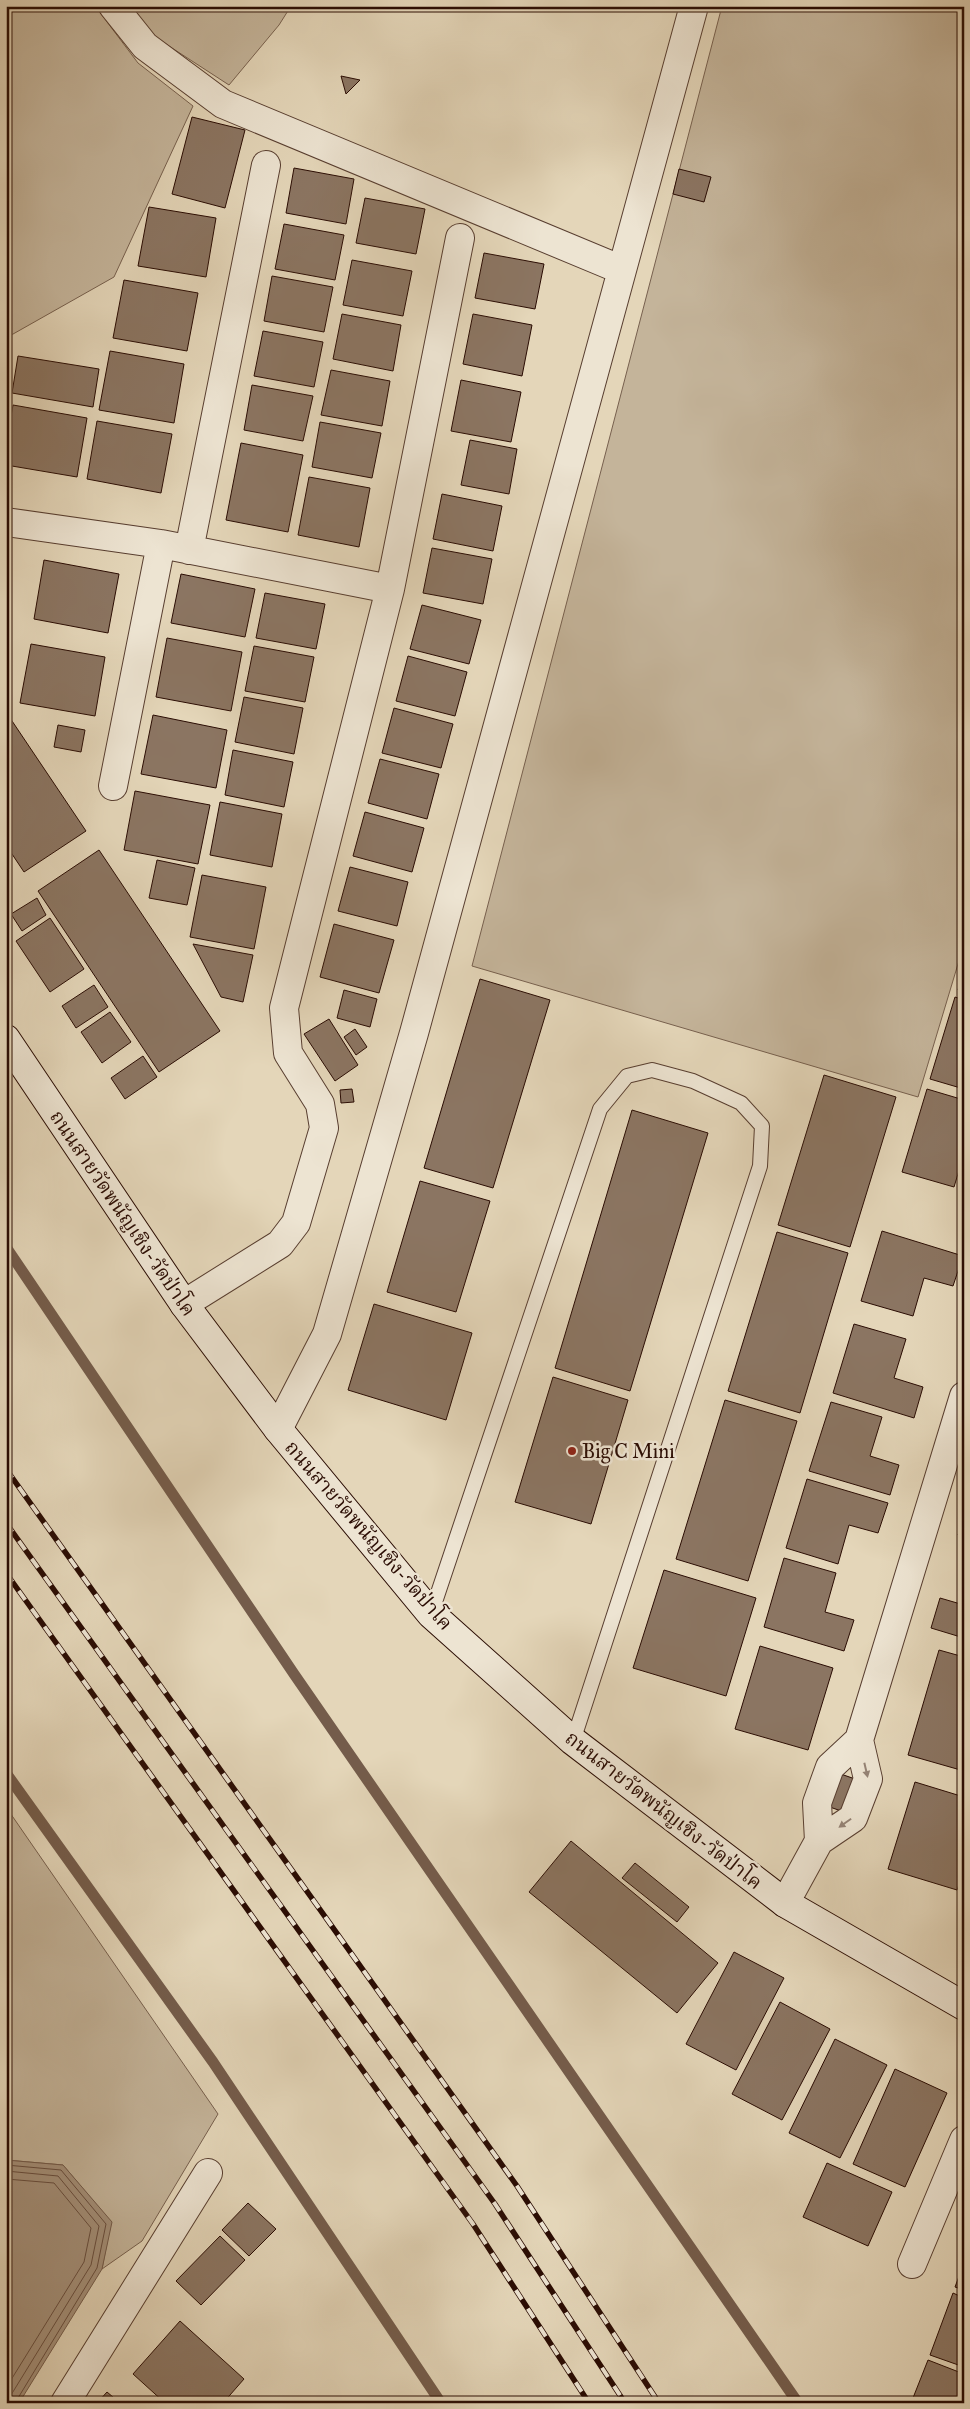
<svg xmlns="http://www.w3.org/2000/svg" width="970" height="2409" font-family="'IM FELL Great Primer','Noto Serif Thai',serif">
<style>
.green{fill:#c4b49a;stroke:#77604e}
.water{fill:#a5917b;stroke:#745c4b}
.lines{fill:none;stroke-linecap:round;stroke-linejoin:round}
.shore{stroke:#684e3f;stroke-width:1}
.stream{stroke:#745c4b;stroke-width:11}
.building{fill:#8b7562;stroke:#2a0c03}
.service-casing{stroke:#583e30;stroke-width:16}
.minor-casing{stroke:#583e30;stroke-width:30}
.secondary-casing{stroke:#2a0c03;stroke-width:30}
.service{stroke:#ede4d2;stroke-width:14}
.minor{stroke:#ede4d2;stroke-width:28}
.secondary{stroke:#ede4d2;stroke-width:28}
.rail-casing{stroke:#2a0c03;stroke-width:5.5}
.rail{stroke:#ede4d2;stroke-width:4;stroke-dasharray:11;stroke-linecap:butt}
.oneway{fill:#958375}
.poi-dot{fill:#8f2418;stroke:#ede4d2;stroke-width:2}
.labels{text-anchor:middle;stroke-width:5;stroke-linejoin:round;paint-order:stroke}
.street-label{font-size:20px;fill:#2a0c03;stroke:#ede4d2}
.poi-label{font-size:20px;fill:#2a0c03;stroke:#ede4d2;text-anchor:start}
</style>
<rect width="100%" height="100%" fill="#e4d6b9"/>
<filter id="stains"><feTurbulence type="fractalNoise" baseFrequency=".004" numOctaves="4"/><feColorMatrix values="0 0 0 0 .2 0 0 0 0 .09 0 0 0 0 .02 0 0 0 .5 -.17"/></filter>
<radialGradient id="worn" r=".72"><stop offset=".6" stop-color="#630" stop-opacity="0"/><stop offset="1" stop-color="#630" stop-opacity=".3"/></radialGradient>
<path class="green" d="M6,6H95L138,63L193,106L114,277L6,338Z
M131,6H291L279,25L229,85L155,37Z
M722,6H964V944L918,1097L472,966Z
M6,1807L218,2114L142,2241L102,2269L111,2222L63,2165L6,2160Z"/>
<path class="water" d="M6,2160L63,2165L112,2222L102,2269L19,2403H6Z"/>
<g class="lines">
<path class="shore" d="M6,2165L61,2170L106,2224L97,2268L15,2403
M6,2171L58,2176L99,2226L91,2265L11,2395L9,2403
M6,2179L54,2183L91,2228L84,2262L6,2388"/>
<path class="stream" d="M6,1247L294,1674L798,2403
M6,1773L213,2062L441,2403"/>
</g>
<path class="building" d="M341,76L360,80L346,94Z
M192,117L245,130L225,208L172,194Z
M294,168L354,179L346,224L286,213Z
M679,169L711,177L704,202L673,194Z
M365,198L425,209L416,254L356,243Z
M149,207L216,218L206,277L138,266Z
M284,224L344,235L335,280L275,269Z
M484,253L544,264L535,309L475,298Z
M352,260L412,271L403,316L343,305Z
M272,276L333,287L324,332L264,321Z
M124,280L198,293L187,351L113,338Z
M342,314L401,325L393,371L333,359Z
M473,314L532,325L522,376L463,364Z
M263,331L323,342L314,387L254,376Z
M110,351L184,364L174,423L99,410Z
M18,356L99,369L93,407L12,393Z
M331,370L390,381L382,426L321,415Z
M461,380L521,392L511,442L451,431Z
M252,385L313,396L303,441L244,430Z
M13,405L87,418L77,477L6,465V444Z
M97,421L172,434L161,493L87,479Z
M320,422L381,433L372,478L312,467Z
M470,440L517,449L509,494L461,485Z
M241,443L303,455L288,532L226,520Z
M309,477L370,488L359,547L298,535Z
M442,494L502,506L493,551L433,539Z
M432,548L492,559L483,604L423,593Z
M44,560L119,574L108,633L34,619Z
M181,574L255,589L245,637L171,623Z
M265,593L325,604L316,649L256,638Z
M422,605L481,620L469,664L410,649Z
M167,638L242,652L231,711L156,697Z
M31,644L105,657L95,716L20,703Z
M254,646L314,657L305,702L245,691Z
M408,656L467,672L455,716L396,701Z
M244,697L303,708L294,754L235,742Z
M394,708L453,724L441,768L382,753Z
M6,712L86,831L24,872L6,845Z
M153,715L227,730L216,788L141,774Z
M58,725L85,730L81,752L54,747Z
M233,750L293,762L284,807L225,795Z
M380,759L439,774L427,819L368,803Z
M135,791L210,805L198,864L124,850Z
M220,802L282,814L272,867L210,855Z
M365,812L424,828L412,872L353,856Z
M99,850L220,1031L159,1072L38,891Z
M157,860L195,868L187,905L149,898Z
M350,867L408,882L397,926L338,911Z
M202,875L266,887L254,949L190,937Z
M37,898L46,915L22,931L11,914Z
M50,918L84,969L50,992L16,941Z
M334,924L394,940L379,993L320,977Z
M193,944L253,955L243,1002L221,997Z
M964,969V992L958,990Z
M480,979L550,1000L493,1188L424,1168Z
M94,985L108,1007L76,1028L62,1006Z
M344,990L377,999L370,1027L337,1018Z
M955,997L964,1000V1089L930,1079Z
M110,1012L131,1042L102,1063L81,1032Z
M329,1019L358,1065L335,1081L304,1034Z
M355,1029L367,1047L356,1055L344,1037Z
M143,1056L157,1077L125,1099L111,1078Z
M824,1075L896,1097L850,1247L778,1225Z
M352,1089L354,1102L341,1103L340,1090Z
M927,1089L964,1100V1154L954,1187L902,1172Z
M632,1110L708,1133L630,1391L555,1368Z
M420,1181L490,1201L456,1312L387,1292Z
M882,1231L963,1256L953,1286L924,1278L913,1316L861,1301Z
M777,1232L848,1253L800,1413L728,1391Z
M374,1304L472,1333L446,1420L348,1390Z
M854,1324L906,1339L894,1378L923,1387L914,1418L833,1393Z
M553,1377L628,1400L591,1524L515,1502Z
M725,1400L797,1421L748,1581L676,1559Z
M831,1402L882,1417L870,1456L899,1465L890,1495L809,1471Z
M807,1479L888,1503L878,1533L849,1525L838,1564L786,1548Z
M964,1517V1537L958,1535Z
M784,1558L836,1573L825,1612L854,1620L844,1651L764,1627Z
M664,1570L756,1598L726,1696L633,1668Z
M940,1598L964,1605V1638L931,1628Z
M760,1646L833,1668L808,1750L735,1729Z
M939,1650L964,1657V1771L908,1755Z
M835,1772L858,1780L847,1813L824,1805Z
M915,1782L964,1797V1870L957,1890L888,1869Z
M571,1841L718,1963L677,2013L529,1892Z
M635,1863L689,1907L677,1922L622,1878Z
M734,1952L784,1978L736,2070L686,2044Z
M780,2002L830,2029L782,2120L732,2094Z
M835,2039L887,2065L840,2158L789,2133Z
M895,2069L947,2093L905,2187L853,2164Z
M827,2163L892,2192L868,2246L803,2217Z
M248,2203L276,2229L249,2256L222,2230Z
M220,2236L245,2260L201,2305L176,2281Z
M964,2263V2290L955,2287Z
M953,2293L964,2298V2367L930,2355Z
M180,2321L244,2379L223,2403H165L133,2374Z
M928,2360L964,2374V2403H911Z
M107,2392L120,2403H97Z"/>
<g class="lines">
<g class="service-casing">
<path id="service" d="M431,1614L600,1109L627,1076L652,1070L693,1081L741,1103L762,1126L760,1166L573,1741"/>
</g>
<g class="minor-casing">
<path id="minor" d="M113,6L145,46L223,104L622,270
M6,522L161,544L390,589
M189,550L266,165
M113,786L161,544
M184,1304L280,1244L296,1223L324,1128L320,1104L288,1053L284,1008L390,589L460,238
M278,1429L327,1334L414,1033L694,6
M819,1841L817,1803L830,1767L859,1740L964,1396
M785,1903L819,1841L853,1818L868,1779L859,1740
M912,2264L964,2140
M65,2403L208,2173"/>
</g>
<g class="secondary-casing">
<path id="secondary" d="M6,1039L184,1304L278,1429L431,1614L573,1741L785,1903L964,2006"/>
</g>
<use href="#service" class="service"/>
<use href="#minor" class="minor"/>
<use href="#secondary" class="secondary"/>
<g class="rail-casing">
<path id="rail" d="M6,1469L517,2186L659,2403
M6,1523L495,2204L625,2403
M6,1573L473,2224L589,2403"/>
</g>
<use href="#rail" class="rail"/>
</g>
<defs><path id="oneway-solid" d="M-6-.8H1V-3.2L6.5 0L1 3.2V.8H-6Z" transform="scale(1.25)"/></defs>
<g class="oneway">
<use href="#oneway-solid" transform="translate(866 1770) rotate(77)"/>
<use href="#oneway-solid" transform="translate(845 1823) rotate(145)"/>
</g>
<circle class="poi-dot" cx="572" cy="1451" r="5"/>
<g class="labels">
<g class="street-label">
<text transform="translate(123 1213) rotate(56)" y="7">ถนนสายวัดพนัญเชิง-วัดป่าโค</text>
<text transform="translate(369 1535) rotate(49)" y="7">ถนนสายวัดพนัญเชิง-วัดป่าโค</text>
<text transform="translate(664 1810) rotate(38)" y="7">ถนนสายวัดพนัญเชิง-วัดป่าโค</text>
</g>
<g class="poi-label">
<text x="582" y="1458">Big C Mini</text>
</g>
</g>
<rect width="970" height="2409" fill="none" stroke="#e4d6b9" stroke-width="25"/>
<rect x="8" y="8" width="955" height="2394" fill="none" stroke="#2a0c03" stroke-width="2.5"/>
<rect x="12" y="12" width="945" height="2384" fill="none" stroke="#2a0c03"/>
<rect width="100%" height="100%" filter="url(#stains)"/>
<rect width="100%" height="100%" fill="url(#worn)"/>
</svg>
